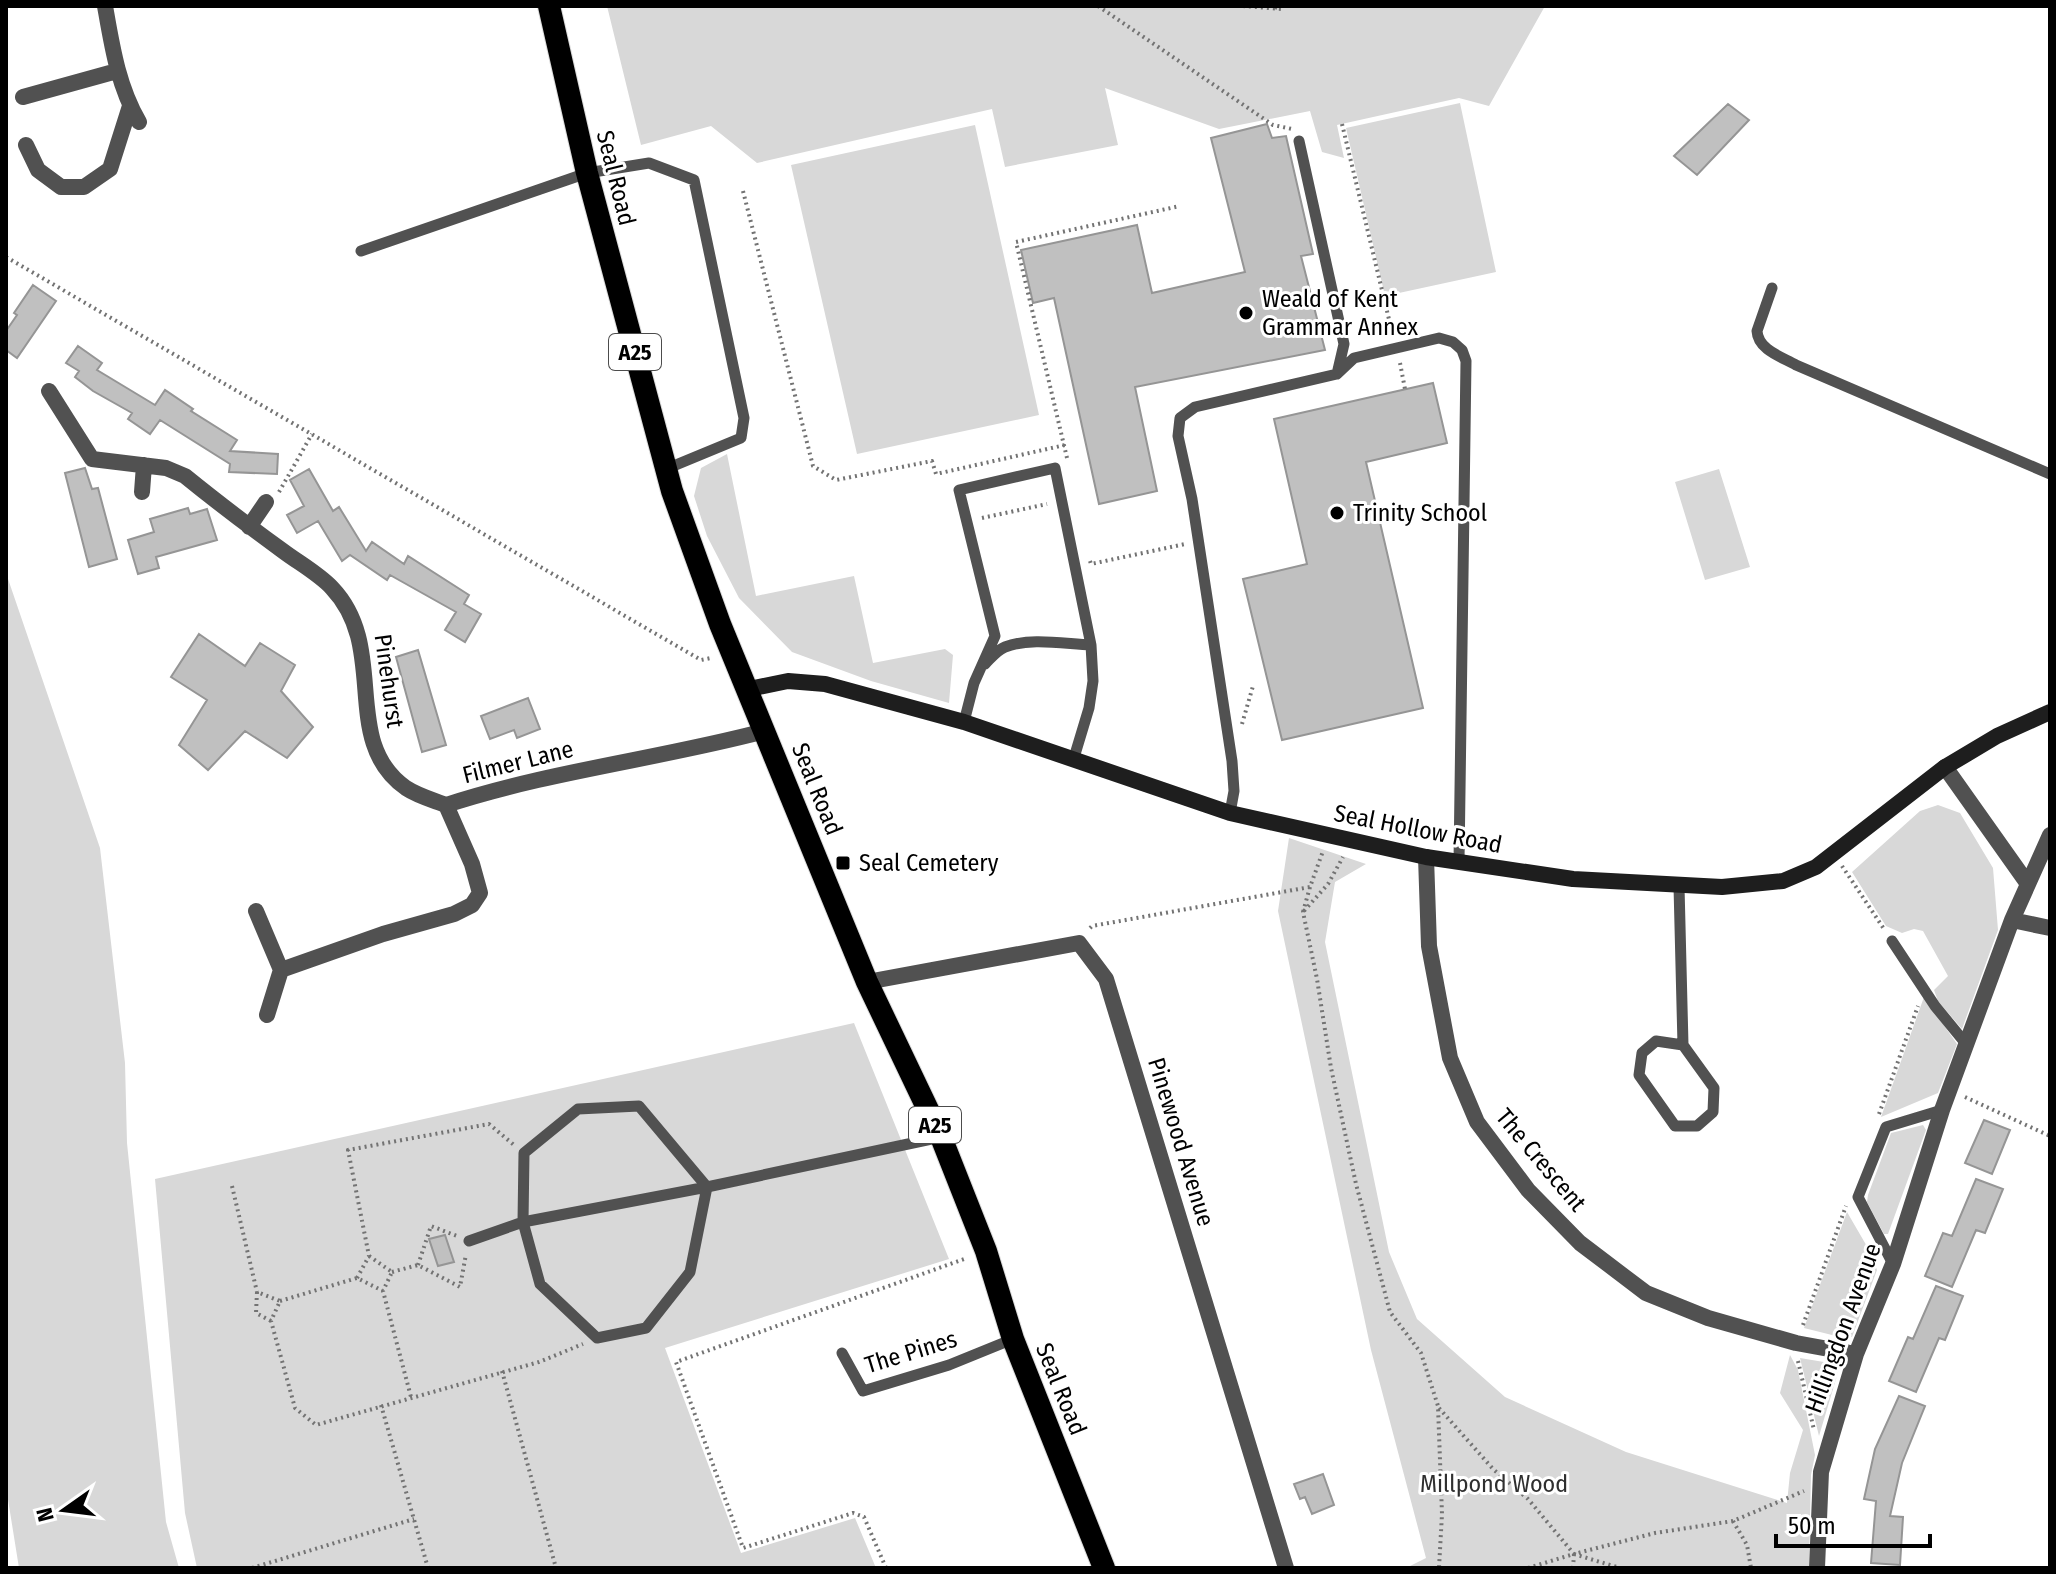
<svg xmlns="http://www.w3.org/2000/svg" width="2056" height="1574" font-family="'Fira Sans Condensed',sans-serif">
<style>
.green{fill:#d8d8d8}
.building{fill:#c0c0c0;stroke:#959595;stroke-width:2}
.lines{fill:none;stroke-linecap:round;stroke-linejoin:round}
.trunk-casing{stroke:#dbdbdb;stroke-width:24}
.path{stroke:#737373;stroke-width:4;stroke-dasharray:2 4;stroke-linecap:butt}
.service{stroke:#515151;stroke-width:11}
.minor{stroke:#515151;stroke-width:16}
.secondary{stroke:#1e1e1e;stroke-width:16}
.trunk{stroke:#000;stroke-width:22}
.poi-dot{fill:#000;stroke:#fff;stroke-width:3}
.labels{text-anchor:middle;stroke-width:6;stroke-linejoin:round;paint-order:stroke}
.shield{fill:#fff;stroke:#4c4c4c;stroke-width:2}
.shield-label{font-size:22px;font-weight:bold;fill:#000}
.street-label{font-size:24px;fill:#000;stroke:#fff}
.poi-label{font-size:24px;fill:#000;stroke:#fff;text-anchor:start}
.park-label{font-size:24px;fill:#2f2f2f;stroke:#fff}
</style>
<rect width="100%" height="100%" fill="#fff"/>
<path class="green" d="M607,6H1545L1489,106L1459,98L1337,125L1344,158L1322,152L1310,111L1219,129L1105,88L1118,145L1005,167L992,109L757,163L711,126L641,145Z
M1460,103L1496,272L1385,296L1346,128Z
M975,125L1039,415L857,454L791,165Z
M727,454L756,596L854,576L873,663L945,649L953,655L949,703L871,681L792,652L739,598L707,536L694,496L701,468Z
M1719,469L1750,567L1705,580L1675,482Z
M6,573L100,848L125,1063L127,1143L166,1522L179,1568H19L6,1487Z
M1938,805L1960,813L1993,868L1998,930L1962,1029L1938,1001L1934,990L1948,976L1923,931L1914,929L1902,933L1886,926L1852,872L1920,811Z
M1289,838L1366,864L1335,882L1325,942L1389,1252L1417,1319L1505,1397L1626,1452L1787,1503L1790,1473L1803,1430L1780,1393L1790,1355L1798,1370L1815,1455L1811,1475L1809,1568H1406L1426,1558L1371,1350L1278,911Z
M1924,997L1957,1044L1938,1093L1881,1117Z
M854,1023L949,1259L665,1348L741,1553L855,1518L876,1568H197L185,1513L155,1179Z
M1923,1125L1926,1130L1888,1234H1884L1867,1202L1868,1195L1891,1133Z
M1847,1212L1872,1255L1877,1270L1852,1337H1840L1804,1328Z
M1800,1358L1836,1364L1839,1369L1819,1436Z"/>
<path class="building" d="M1728,104L1749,120L1697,175L1674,156Z
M1267,124L1272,138L1286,136L1313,254L1301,256L1325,350L1135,387L1157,491L1099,504L1054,298L1033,303L1021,250L1137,225L1152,293L1245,272L1211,138Z
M33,285L56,301L17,358L6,350V331L17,315L14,313Z
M78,346L102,363L97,370L155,405L165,390L193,409L191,411L237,440L230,451L278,454L277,474L229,472L230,464L160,420L150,434L128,419L132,413L93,391L75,377L79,371L66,363Z
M1433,383L1447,443L1366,462L1423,708L1282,740L1243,579L1307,564L1274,419Z
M85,468L92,489L98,488L117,559L89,567L65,473Z
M309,469L333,511L339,507L366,551L372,542L404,564L408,556L469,595L464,604L481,614L465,642L445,630L456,612L390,575L387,580L350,555L342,561L318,521L297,533L287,515L304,506L290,480Z
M188,508L190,514L207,509L217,540L156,557L159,568L138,574L128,540L154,532L150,519Z
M199,634L245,666L260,643L295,665L281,691L313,727L287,758L245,731L208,770L179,745L207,700L171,677Z
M418,650L446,745L422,752L396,657Z
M528,698L540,729L517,738L514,730L490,739L481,716Z
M1984,1120L2010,1130L1992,1174L1965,1163Z
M1976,1179L2003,1189L1985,1233L1976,1230L1952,1287L1925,1276L1943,1233L1952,1236Z
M445,1235L454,1262L438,1266L429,1239Z
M1936,1286L1963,1296L1945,1340L1939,1338L1916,1392L1889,1381L1908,1337L1913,1339Z
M1899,1396L1925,1406L1902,1463L1890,1516L1903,1517L1900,1565L1871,1563L1876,1501L1864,1499L1875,1449Z
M1323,1474L1334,1505L1312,1514L1305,1497L1300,1499L1294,1484Z"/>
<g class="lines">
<g class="trunk-casing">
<path id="trunk" d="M549,6L587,173L672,491L720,624L867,982L941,1137L986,1251L1013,1339L1104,1568"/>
</g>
<path class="path" d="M1098,6L1273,125L1292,129
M1243,6L1281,9L1272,6
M1342,124L1393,336
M743,191L813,466L836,480L932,461L936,474L1065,445
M6,257L701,660L711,658
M1400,363L1405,389
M1067,458L1016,242L1180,206
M279,492L312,434
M982,518L1047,504
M1090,561L1091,564L1185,544
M1242,724L1253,686
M1842,866L1884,929
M1310,887L1303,912L1317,979L1331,1068L1356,1184L1390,1312L1421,1353L1438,1406L1442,1514L1439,1568
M1304,911L1328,884L1343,857
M1090,928L1092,926L1310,887L1323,851
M1965,1097L2050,1136
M1879,1114L1918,1006
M232,1186L257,1292
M369,1256L392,1272L383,1291L411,1397
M418,1265L431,1226L457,1236
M392,1272L418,1265L460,1287L466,1254
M357,1278L369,1256L348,1150L489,1124L514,1145
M280,1301L357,1278L383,1291
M271,1321L256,1313L257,1292L280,1301L271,1321L295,1408L316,1425L539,1362L583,1344
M1803,1325L1846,1206
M1798,1361L1814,1430
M502,1371L556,1568
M381,1405L428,1568
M1439,1408L1493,1469L1528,1499L1574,1554L1655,1533L1733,1521L1804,1491
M1733,1521L1747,1545L1751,1568
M252,1568L414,1519
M886,1568L864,1517L853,1513L743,1548L676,1362L967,1258
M1528,1568L1574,1554L1620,1568
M1573,1568L1574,1554"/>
<path class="service" d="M1299,141L1344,344L1337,374
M361,251L587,173L649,163L694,180L744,418L741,438L666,469
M1772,288L1757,331C1758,350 1782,357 1796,365L2050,474
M985,664C991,658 997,650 1005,647C1030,637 1065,644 1091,645
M964,722L974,683L995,636L959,490L1055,468L1091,645L1093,681L1089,708L1073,761
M1230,813L1234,791L1232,761L1192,499L1178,436L1180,418L1195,407L1337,374L1354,358L1439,338L1453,342L1462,350L1466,361L1459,862
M1679,886L1683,1045L1714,1088L1713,1112L1697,1126H1675L1639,1075L1642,1053L1656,1041L1683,1045
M1892,941L1935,1006L1967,1045
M707,1187L690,1272L646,1328L597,1338L540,1284L523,1222Z
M469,1241L523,1222L524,1153L578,1109L639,1106L707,1187L941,1137
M1893,1264L1858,1197L1886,1127L1942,1110
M842,1353L863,1391L949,1365L1013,1339"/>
<path class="minor" d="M105,6C112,46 118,86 139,122
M23,97L117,71
M26,145L38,170L61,187H84L110,169L130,106
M49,391L92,459L166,468L185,476C217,502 250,527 283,551C299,563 319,574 332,588C390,649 339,741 406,788C418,796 433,800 446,805
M142,492L144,465
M249,527L266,502
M1945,767L2028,884
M1426,857L1429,946L1450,1058L1477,1122L1528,1190L1580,1243L1646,1293L1708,1318L1796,1343L1856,1354
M256,911L281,970L267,1015
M2012,920L2050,928
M281,970L383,934L454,914L472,905L480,893L472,864L446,805C550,771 659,759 765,731
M867,982L1079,943L1106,979L1286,1568
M1817,1568L1821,1472L1856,1354L1893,1264L1942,1110L2012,920L2050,835"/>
<path class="secondary" d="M749,689L788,681L825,684L964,722L1230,813L1426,857L1573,879L1722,887L1783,881L1816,867L1945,767L1997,736L2050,712"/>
<use href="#trunk" class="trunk"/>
</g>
<g class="poi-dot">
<circle cx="1246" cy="313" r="8"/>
<circle cx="1337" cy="513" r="8"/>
<rect x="835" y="855" width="16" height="16" rx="4"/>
</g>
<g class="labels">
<g class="shield">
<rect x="609" y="334" width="52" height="36" rx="6"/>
<rect x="909" y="1107" width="52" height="36" rx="6"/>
</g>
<g class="shield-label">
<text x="635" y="360">A25</text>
<text x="935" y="1133">A25</text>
</g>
<g class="street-label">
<text transform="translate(616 178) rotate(76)" y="8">Seal Road</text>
<text transform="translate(389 681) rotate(82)" y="8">Pinehurst</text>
<text transform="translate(518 762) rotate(-14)" y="8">Filmer Lane</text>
<text transform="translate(817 789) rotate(68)" y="8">Seal Road</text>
<text transform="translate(1418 829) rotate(11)" y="8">Seal Hollow Road</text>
<text transform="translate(1181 1142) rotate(73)" y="8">Pinewood Avenue</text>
<text transform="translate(1541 1160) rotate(50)" y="8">The Crescent</text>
<text transform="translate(1843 1328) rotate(-70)" y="8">Hillingdon Avenue</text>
<text transform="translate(911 1352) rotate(-17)" y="8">The Pines</text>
<text transform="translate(1061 1389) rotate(68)" y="8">Seal Road</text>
</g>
<g class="poi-label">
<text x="1262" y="307">Weald of Kent<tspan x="1262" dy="28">Grammar Annex</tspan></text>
<text x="1353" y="521">Trinity School</text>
<text x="859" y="871">Seal Cemetery</text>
</g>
<g class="park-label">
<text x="1494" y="1492">Millpond Wood</text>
</g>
</g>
<rect width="2056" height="1574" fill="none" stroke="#000000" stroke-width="16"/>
<g transform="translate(64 1510) rotate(256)" stroke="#ffffff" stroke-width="6" paint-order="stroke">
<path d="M0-6L14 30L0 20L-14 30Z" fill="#000000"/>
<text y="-12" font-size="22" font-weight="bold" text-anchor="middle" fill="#000000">N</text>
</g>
<path d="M1776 1534v12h154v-12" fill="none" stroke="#000000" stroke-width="4"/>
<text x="1788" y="1534" font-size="24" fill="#000000" stroke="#ffffff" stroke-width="6" paint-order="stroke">50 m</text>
</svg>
